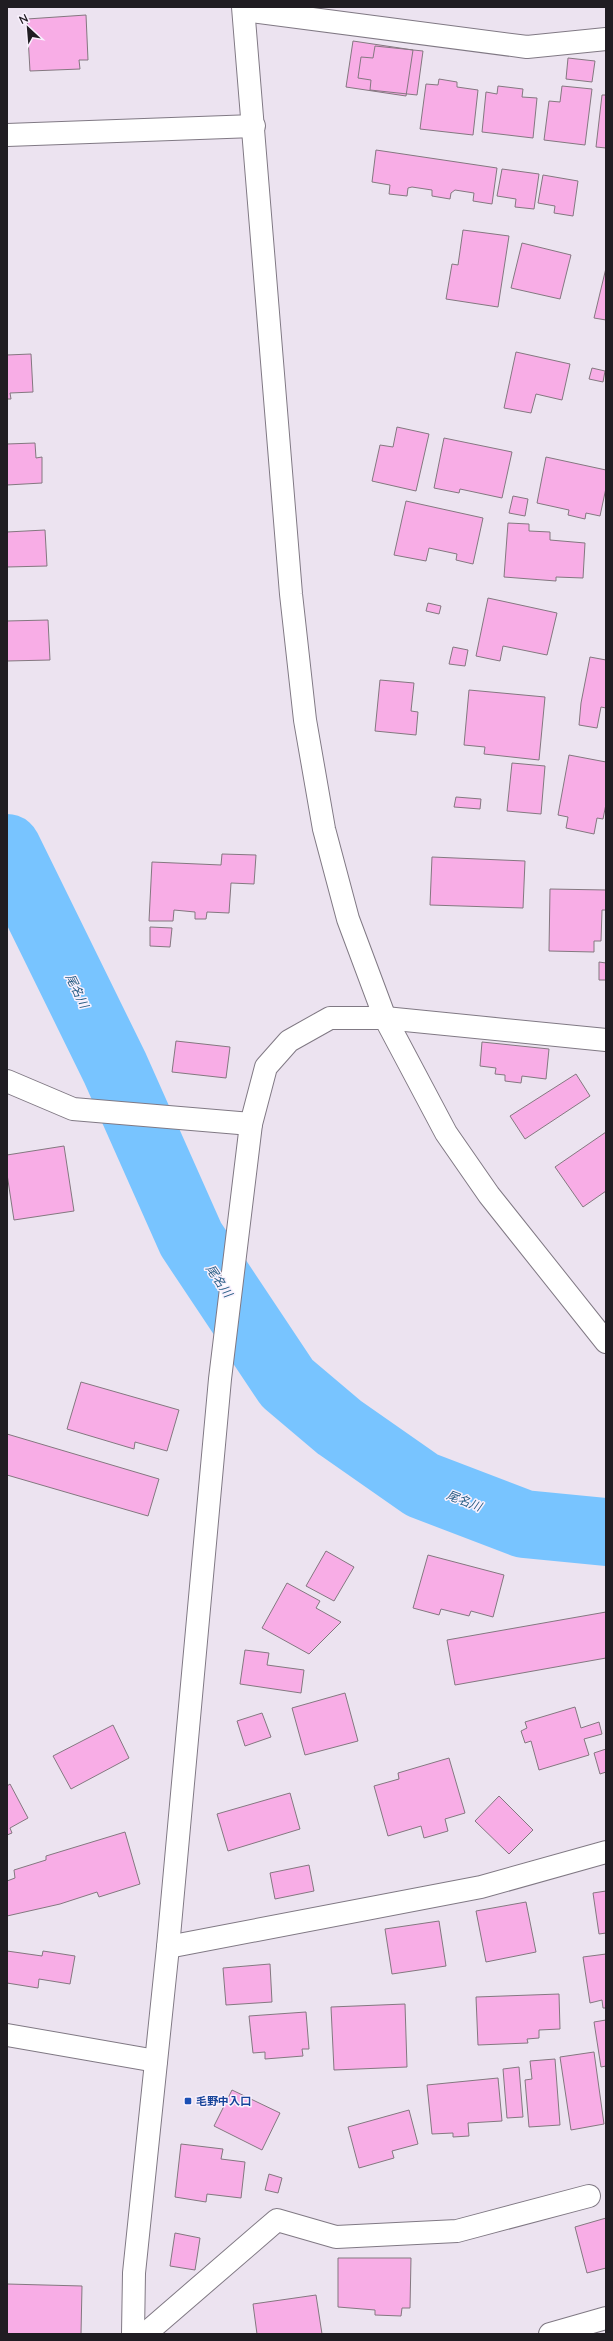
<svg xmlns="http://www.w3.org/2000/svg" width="613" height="2341" font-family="Lato,'Noto Sans JP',sans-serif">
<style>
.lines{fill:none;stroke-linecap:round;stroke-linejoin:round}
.river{stroke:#78c4ff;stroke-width:68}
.building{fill:#f8ade6;stroke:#847880}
.street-casing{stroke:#807984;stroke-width:24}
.secondary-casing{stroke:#807984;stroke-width:24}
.street{stroke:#fff;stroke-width:22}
.secondary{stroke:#fff;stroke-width:22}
.transit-dot{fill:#1a4fb4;stroke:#f9f1fd;stroke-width:1.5}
.labels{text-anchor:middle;stroke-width:3;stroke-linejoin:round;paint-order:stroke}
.transit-label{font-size:11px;font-weight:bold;fill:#164399;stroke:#f9f1fd;text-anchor:start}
.water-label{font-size:12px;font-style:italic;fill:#265c84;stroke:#f9f1fd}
</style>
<rect width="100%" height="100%" fill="#ece3f0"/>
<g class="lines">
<path class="river" d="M7,848L115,1068L191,1239L287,1383L339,1427L422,1485L524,1524L606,1532"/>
</g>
<path class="building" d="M86,15L88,60H79L80,69L30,71L27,19Z
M353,41L413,50L406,96L346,87Z
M375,46L423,51L417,95L370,90L371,80L358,78L361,57L373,58Z
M568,58L595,61L592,82L566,79Z
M439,79L457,82V87L478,90L473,135L420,129L426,84L438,85Z
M498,86L523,89L522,97L537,98L533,138L482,132L486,92L497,94Z
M562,86L592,89L585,145L544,140L549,101L560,102Z
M602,95H606V148L596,147Z
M376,150L497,168L492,204L473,201L474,193L455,190L451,193L450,199L432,196V190L412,187L408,188L407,196L389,194L390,185L372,182Z
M502,169L539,174L534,209L515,207L516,199L497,196Z
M543,175L578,181L573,216L554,213L555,206L538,203Z
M463,230L509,236L498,307L446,299L452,264L458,265Z
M522,243L571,255L560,299L511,288Z
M606,268V320L594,318Z
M516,352L570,364L562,400L536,394L531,413L504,408Z
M31,354L33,392L10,393L11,399H7V355Z
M592,368L605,371L603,382L589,379Z
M397,427L429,434L416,491L372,481L380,445L393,447Z
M444,438L512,452L502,498L460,489L459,493L434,488Z
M35,443L36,458L42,457V483L7,485V444Z
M546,457L606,470V488L600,516L586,513L585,519L568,515L569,510L537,503Z
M513,496L528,499L525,516L509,513Z
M406,501L483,518L473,564L456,560L457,554L429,548L426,561L394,555Z
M508,523L529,524V531L550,532V540L585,543L583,578L556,577V581L504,577Z
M45,530L47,566L7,567V532Z
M488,598L557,613L547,655L503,646L500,661L476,656Z
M428,603L441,606L439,614L426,611Z
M48,620L50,660L7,661V621Z
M453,647L468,650L465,666L449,664Z
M590,657L606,660V708L601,707L597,728L579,725L581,703Z
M380,680L414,683L411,711L418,712L416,735L375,731Z
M469,690L545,697L539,760L484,754L485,747L464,745Z
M569,755L606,762V804L603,819L597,818L594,834L566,828L568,817L558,815Z
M512,763L545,766L541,814L507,811Z
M456,797L481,799L480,809L454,807Z
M222,854L256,855L254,884L231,883L229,913L207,912L206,919H195V912L174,910L173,921H149L152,862L221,865Z
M432,857L525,861L523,908L430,905Z
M550,889L606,890V910H602L601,941H594V952L549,951Z
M150,927L172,928L170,947L150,946Z
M599,962L606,963V980H599Z
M176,1041L230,1047L226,1078L172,1072Z
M482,1042L549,1049L546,1079L522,1076L521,1083L505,1081V1075L495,1074L496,1068L480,1066Z
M576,1074L590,1096L525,1139L510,1116Z
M606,1132V1191L583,1207L555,1167Z
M64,1146L74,1211L14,1220L7,1174V1155Z
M81,1382L179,1410L167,1451L135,1442L134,1449L67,1429Z
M7,1434L159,1479L148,1516L7,1475Z
M326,1551L354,1567L334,1601L306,1586Z
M428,1555L504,1575L493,1617L471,1611L469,1616L441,1609L439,1615L413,1608Z
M287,1583L320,1601L316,1608L341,1622L309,1654L262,1628Z
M606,1612V1658L455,1685L447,1640Z
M245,1650L269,1653L267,1665L304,1670L301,1693L240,1684Z
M345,1693L358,1741L305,1755L292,1708Z
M575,1707L581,1728L599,1722L602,1734L584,1739L589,1755L539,1770L531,1741L525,1743L521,1731L527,1728L525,1722Z
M262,1713L271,1737L245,1746L237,1721Z
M113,1725L129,1758L71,1789L53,1756Z
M606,1749V1772L600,1774L594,1753Z
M449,1758L465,1813L445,1819L448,1831L424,1838L421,1826L388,1836L374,1786L399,1779L398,1773Z
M10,1784L28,1818L10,1828L12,1833L7,1835V1786Z
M290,1793L300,1829L228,1851L217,1814Z
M499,1796L533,1830L509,1854L475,1821Z
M125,1832L140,1884L99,1897L97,1892L60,1904L7,1916V1881L15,1878L14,1870L46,1860V1856Z
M309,1865L314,1891L275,1899L270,1873Z
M606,1891V1933L599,1934L593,1893Z
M526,1902L536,1952L486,1962L476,1911Z
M439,1921L446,1966L392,1974L385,1929Z
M7,1951L42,1956L43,1951L75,1956L70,1984L39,1979L38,1988L7,1983Z
M606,1954V2008H603L602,2000L590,2003L583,1957Z
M270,1964L272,2002L226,2005L223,1968Z
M559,1994L560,2029L539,2030V2038L527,2039L528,2043L478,2045L476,1997Z
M405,2004L407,2067L334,2070L331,2007Z
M306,2012L309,2049H302L303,2056L265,2059V2052L253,2053L249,2016Z
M606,2020V2066L601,2067L594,2022Z
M594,2052L604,2124L571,2130L560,2057Z
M555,2059L560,2125L529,2127L525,2080L532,2079L530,2061Z
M519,2067L523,2117L507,2118L503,2069Z
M498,2078L502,2121L468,2123L469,2136L453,2137V2133L432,2134L427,2085Z
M232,2090L280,2113L262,2150L214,2126Z
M409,2110L418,2144L392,2151L394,2158L359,2168L348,2127Z
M181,2144L223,2149L221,2159L245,2162L241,2198L207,2194L206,2202L175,2197Z
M269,2174L282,2178L278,2193L265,2190Z
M606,2218V2268L587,2273L575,2227Z
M175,2233L200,2238L195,2270L170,2266Z
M338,2258H411L410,2308H402L401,2316L375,2315V2310L338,2307Z
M7,2284L82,2286L81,2334H7Z
M316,2295L322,2334H257L253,2304Z"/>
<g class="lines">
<g class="street-casing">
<path id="street" d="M244,10L527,47L606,39
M7,135L254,126
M385,1018L606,1040
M7,1081L73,1109L251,1124
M168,1947L481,1887L606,1852
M7,2035L156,2061
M145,2334L277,2220L336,2237L457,2231L589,2196
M550,2334L606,2318"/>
</g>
<g class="secondary-casing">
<path id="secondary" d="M243,7L291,594L305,720L324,829L348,919L385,1018L446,1133L489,1195L606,1342
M133,2334L134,2273L168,1947L220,1379L251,1124L266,1067L289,1041L330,1018H385"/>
</g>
<use href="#street" class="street"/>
<use href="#secondary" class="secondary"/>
</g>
<rect class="transit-dot" x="184" y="2097" width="8" height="8" rx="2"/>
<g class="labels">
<g class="transit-label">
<text x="196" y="2105">毛野中入口</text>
</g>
<g class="water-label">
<text transform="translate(77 991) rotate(64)" y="4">尾名川</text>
<text transform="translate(219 1281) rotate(56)" y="4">尾名川</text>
<text transform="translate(464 1501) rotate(21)" y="4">尾名川</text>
</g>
</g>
<rect width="613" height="2341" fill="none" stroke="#201d22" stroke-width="16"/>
<g transform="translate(28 28) rotate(334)" stroke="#f9f1fd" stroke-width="3" paint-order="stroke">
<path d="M0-3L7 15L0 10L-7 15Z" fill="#201d22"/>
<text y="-6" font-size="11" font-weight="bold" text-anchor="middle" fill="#201d22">N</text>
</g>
</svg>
